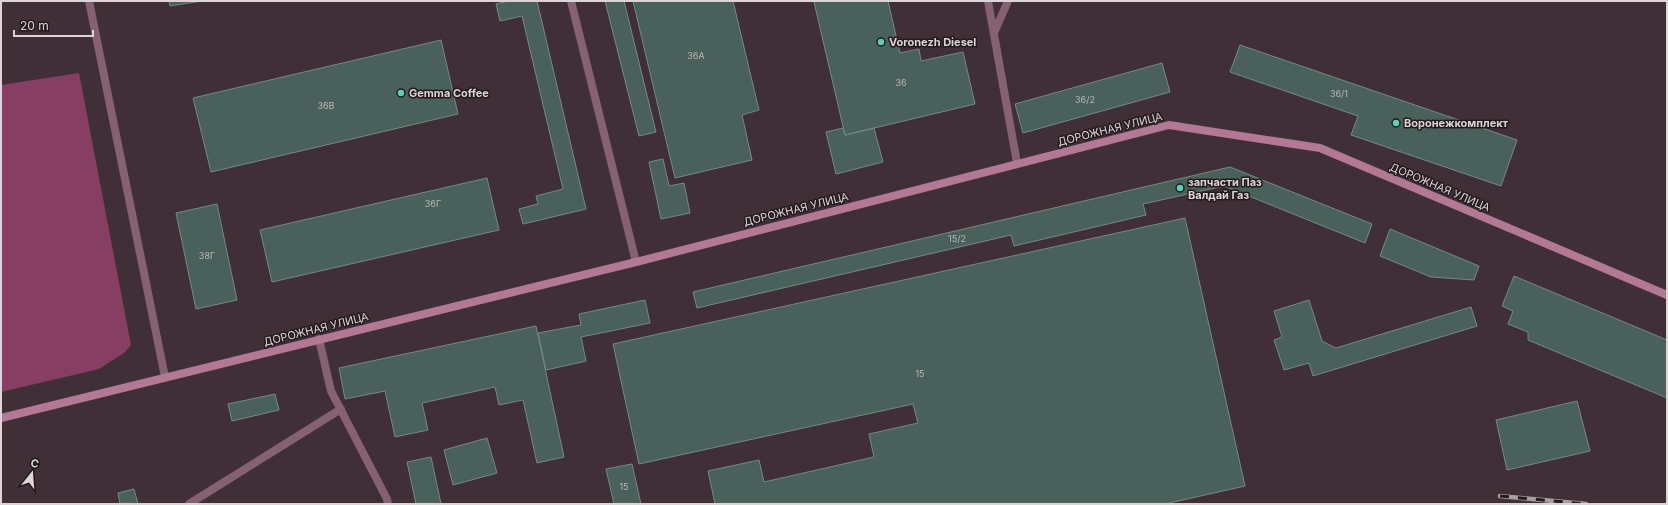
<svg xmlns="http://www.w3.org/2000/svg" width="1668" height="505" font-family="Inter,sans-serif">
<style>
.green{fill:#863e63}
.building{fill:#4a605b;stroke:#738b85}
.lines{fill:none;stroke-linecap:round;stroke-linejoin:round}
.lane{stroke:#866172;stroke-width:8}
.street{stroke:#866172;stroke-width:8}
.secondary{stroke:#b37994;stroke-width:8}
.rail-casing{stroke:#ab9ea3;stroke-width:4.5}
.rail{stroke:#221a1e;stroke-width:3;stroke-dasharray:9;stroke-linecap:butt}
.poi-dot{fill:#5eceb8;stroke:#221a1e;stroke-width:1.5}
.labels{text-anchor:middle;stroke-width:3;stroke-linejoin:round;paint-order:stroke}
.number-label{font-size:9px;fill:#b9b6b8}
.poi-label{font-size:11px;font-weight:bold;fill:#ded3d7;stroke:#221a1e;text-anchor:start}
.street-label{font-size:11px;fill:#ded3d7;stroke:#221a1e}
</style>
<rect width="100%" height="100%" fill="#412f37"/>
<path class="green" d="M79,73L131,345L124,353L99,369L1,392V85Z"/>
<path class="building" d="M169,1H202L170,6Z
M509,1H537L586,209L523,224L519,209L538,204L536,196L563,189L522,16L500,21L496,4Z
M605,1H624L656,132L639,136Z
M633,1H733L759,110L742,115L752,160L675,178Z
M818,1H888L900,53L919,49L921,61L963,52L975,104L845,135L814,2Z
M441,40L458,114L211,172L193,98Z
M1240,45L1517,140L1501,186L1351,135L1358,116L1230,72Z
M1162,63L1170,92L1023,133L1015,104Z
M843,128L845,135L874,128L883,162L836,174L826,132Z
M663,159L669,186L684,183L690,213L661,219L649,162Z
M1230,167L1372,224L1365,243L1224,186L1143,204L1146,215L1014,246L1011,235L697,308L693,292Z
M487,178L499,230L272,282L260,230Z
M217,204L237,300L196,309L176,213Z
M1185,218L1245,486L1165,504H715L708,471L759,460L764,482L874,457L869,434L918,423L913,404L639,464L613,344Z
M1390,229L1479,266L1474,280L1431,277L1380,256Z
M1514,276L1667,340V398L1528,340V332L1508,324L1513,311L1502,306Z
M645,300L650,323L581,337L586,361L546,370L538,333L581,325L579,314Z
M1309,300L1322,341L1336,348L1471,307L1477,326L1313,376L1309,363L1284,370L1274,340L1282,337L1274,311Z
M536,326L564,457L537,463L523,400L499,405L495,387L422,403L428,430L395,437L385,391L345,399L339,368Z
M275,394L279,410L232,421L228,404Z
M1577,401L1590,451L1507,470L1496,420Z
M487,438L497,473L453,485L444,450Z
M431,457L441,504H416L407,462Z
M632,464L641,504H614L606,469Z
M134,489L138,504H120L118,493Z"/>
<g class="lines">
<path class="lane" d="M89,1L165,377
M988,1L1017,163
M994,33L1008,1
M319,339L331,391L387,499L388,504
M189,504L341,409"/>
<path class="street" d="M571,1L636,262"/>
<path class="secondary" d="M1,418L636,262L1169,125L1320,148L1667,295"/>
<g class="rail-casing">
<path id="rail" d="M1500,496L1586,504"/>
</g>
<use href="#rail" class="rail"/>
</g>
<g class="poi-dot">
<circle cx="881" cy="42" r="4"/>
<circle cx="401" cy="93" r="4"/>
<circle cx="1396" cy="123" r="4"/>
<circle cx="1180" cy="188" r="4"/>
</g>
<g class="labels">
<g class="number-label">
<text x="696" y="59">36А</text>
<text x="901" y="86">36</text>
<text x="1339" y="97">36/1</text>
<text x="1085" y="103">36/2</text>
<text x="326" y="109">36В</text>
<text x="433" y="207">36Г</text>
<text x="957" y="242">15/2</text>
<text x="207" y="259">38Г</text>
<text x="920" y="377">15</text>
<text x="624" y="490">15</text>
</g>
<g class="poi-label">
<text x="889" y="46">Voronezh Diesel</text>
<text x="409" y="97">Gemma Coffee</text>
<text x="1404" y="127">Воронежкомплект</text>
<text x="1188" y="186">запчасти Паз<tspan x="1188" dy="13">Валдай Газ</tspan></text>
</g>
<g class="street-label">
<text transform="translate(1110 129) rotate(-14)" y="4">ДОРОЖНАЯ УЛИЦА</text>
<text transform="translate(1440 187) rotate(23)" y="4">ДОРОЖНАЯ УЛИЦА</text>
<text transform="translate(796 209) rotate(-14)" y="4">ДОРОЖНАЯ УЛИЦА</text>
<text transform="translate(316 329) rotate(-14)" y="4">ДОРОЖНАЯ УЛИЦА</text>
</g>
</g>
<rect width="1668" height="505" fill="none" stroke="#ded3d7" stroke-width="4"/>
<g transform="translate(32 473) rotate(17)" stroke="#221a1e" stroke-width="3" paint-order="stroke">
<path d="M0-3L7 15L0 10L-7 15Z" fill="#ded3d7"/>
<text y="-6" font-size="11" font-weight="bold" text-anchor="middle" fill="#ded3d7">С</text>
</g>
<path d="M14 30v6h79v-6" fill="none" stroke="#ded3d7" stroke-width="2"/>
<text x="20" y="30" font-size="12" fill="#ded3d7" stroke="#221a1e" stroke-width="3" paint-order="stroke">20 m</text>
</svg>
